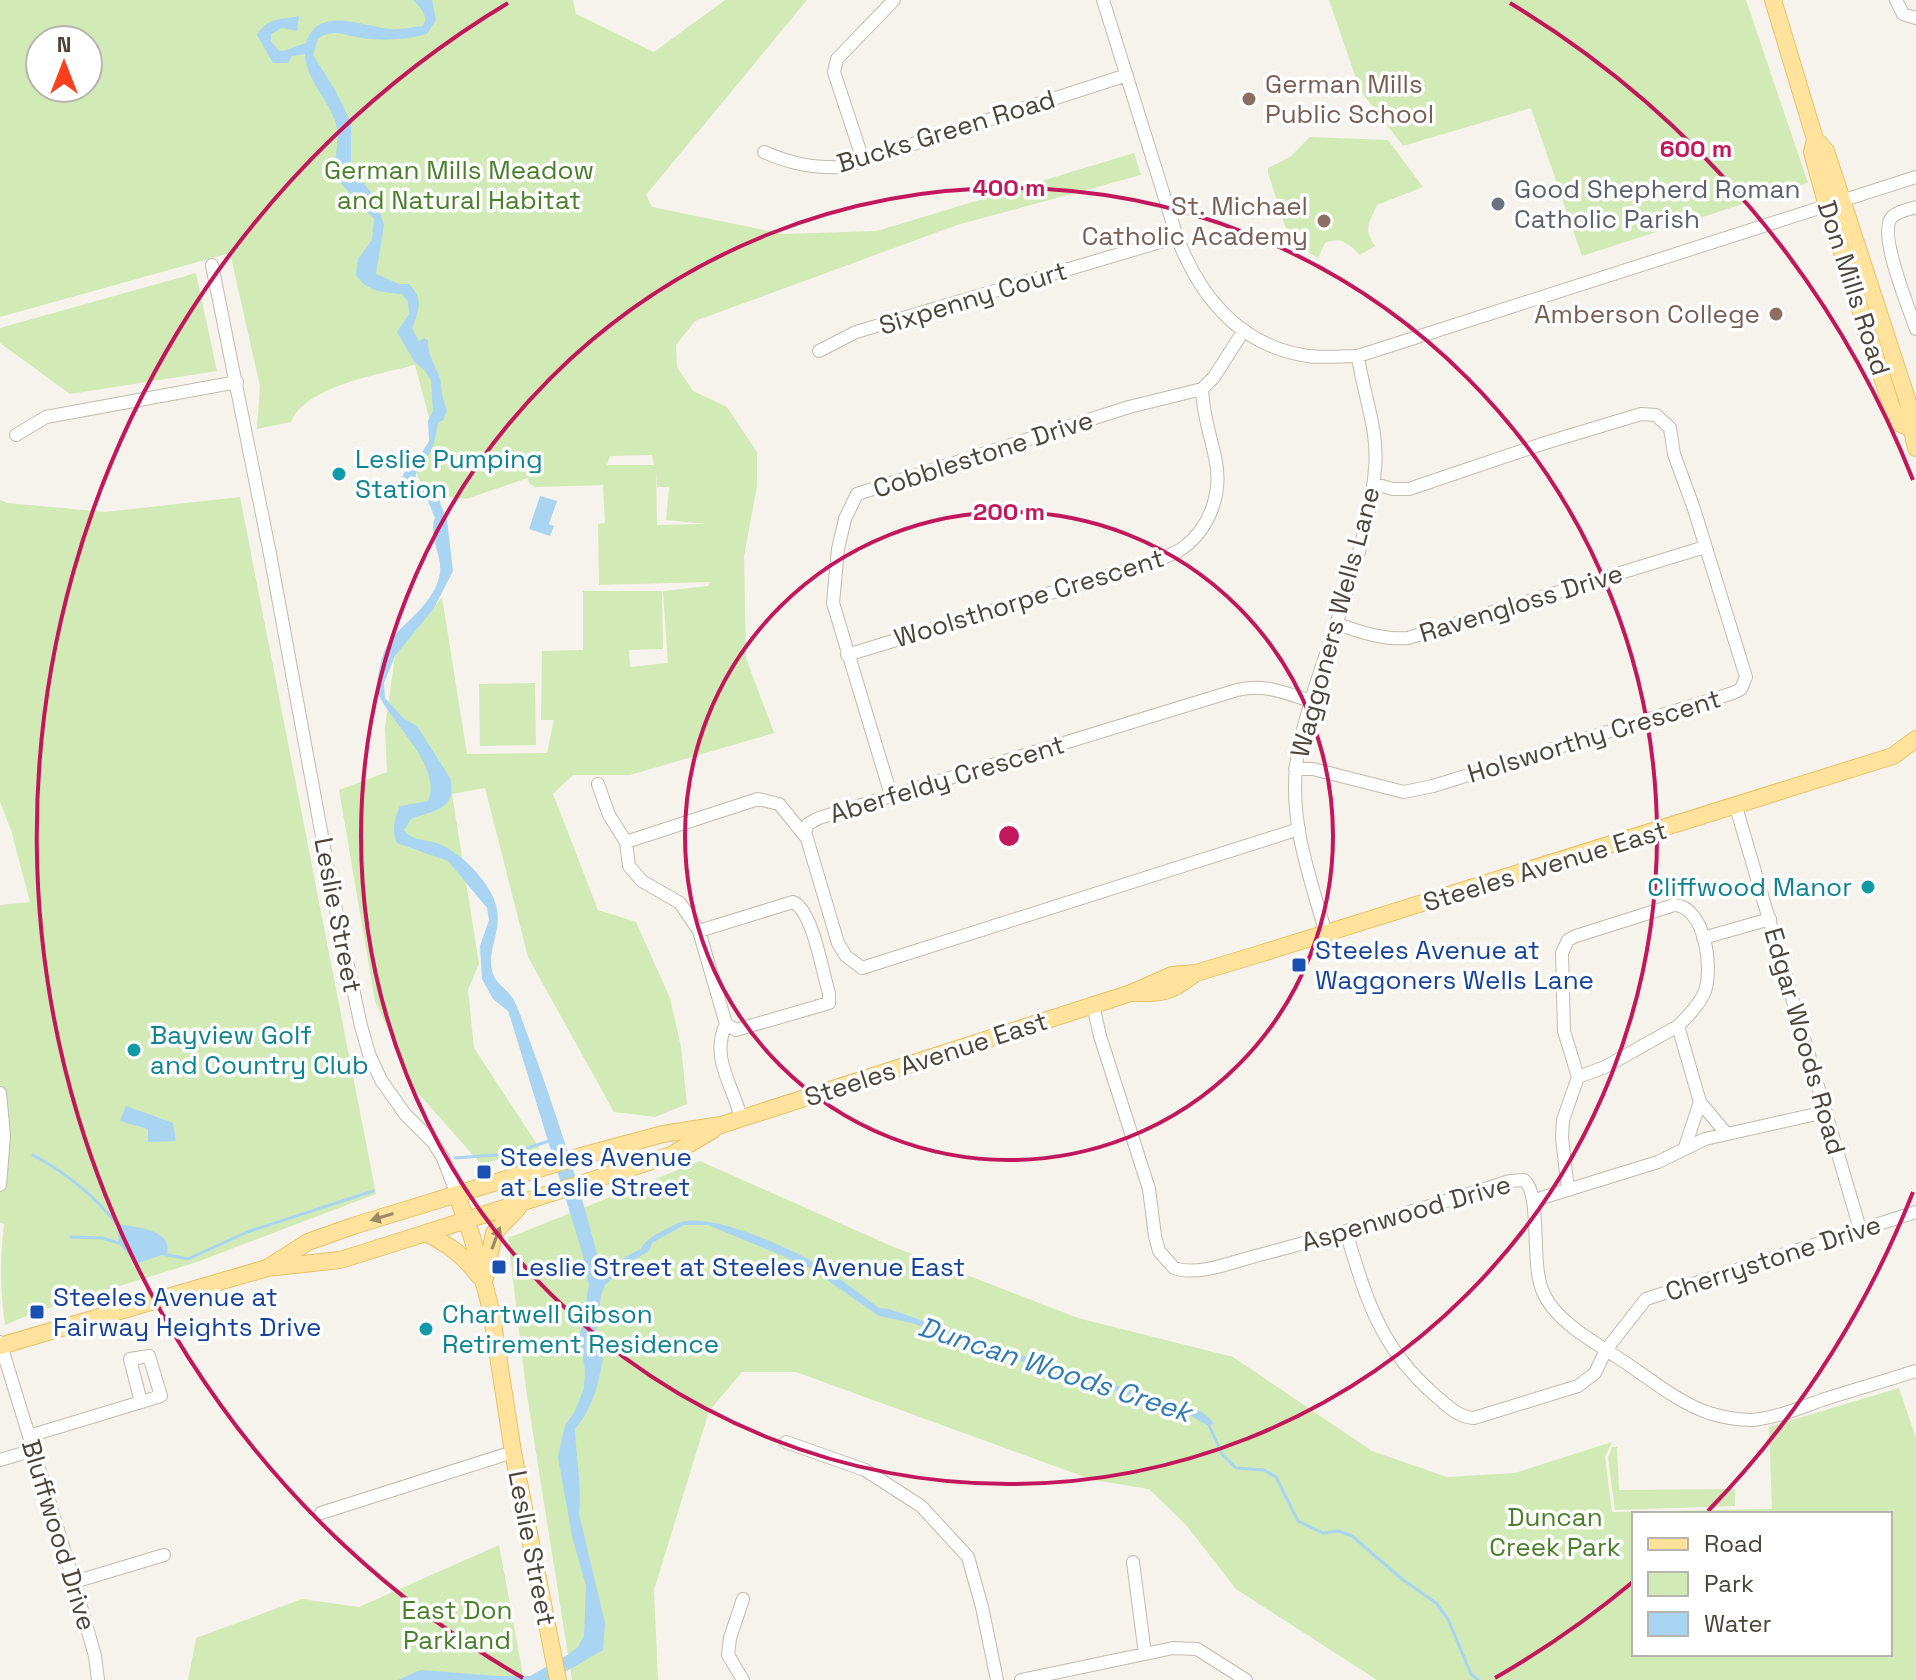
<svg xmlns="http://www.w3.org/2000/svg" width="1916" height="1680" font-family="'Space Grotesk',sans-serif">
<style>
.green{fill:#d2eab5;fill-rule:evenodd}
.water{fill:#a9d4f2}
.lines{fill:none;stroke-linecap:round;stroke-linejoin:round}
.stream{stroke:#a9d4f2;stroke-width:3}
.minor-casing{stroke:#c2bbae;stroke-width:14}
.major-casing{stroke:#e6c16a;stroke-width:18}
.minor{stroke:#fff;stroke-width:12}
.major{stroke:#ffe39c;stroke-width:16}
.oneway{fill:#9c8c66}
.ring{fill:none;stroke:#c2185b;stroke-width:4}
.education-dot{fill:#8d6e63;stroke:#fff;stroke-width:3}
.worship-dot{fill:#6b7280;stroke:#fff;stroke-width:3}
.culture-dot{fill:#0f9aa8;stroke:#fff;stroke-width:3}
.transit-dot{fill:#1a4fb4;stroke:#fff;stroke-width:3}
.labels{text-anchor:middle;stroke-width:7;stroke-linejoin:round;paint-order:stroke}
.education-label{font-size:26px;fill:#785e54;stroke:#fff;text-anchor:end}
.street-label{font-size:26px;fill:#4b4439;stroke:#fff}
.park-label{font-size:26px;fill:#4a7f2a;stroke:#fff}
.worship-label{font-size:26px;fill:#5b616d;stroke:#fff;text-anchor:start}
.culture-label{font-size:26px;fill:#0d838f;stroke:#fff;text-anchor:start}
.transit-label{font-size:26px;fill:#164399;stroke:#fff;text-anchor:start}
.water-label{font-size:28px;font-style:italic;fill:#2e7ab2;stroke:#fff}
.centre{fill:#c2185b;stroke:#fff;stroke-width:4}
.ring-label{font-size:24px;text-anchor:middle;font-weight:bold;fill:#c2185b;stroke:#fff;stroke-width:7;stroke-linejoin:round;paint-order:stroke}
</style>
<rect width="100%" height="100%" fill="#f6f3ec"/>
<path class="green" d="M0,0H573L576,14L654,52L725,0H807L646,195L652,207L783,234L877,231L1134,153L1141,175L957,225L695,321L676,345L677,367L693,391L727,407L757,452V486L744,556L746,658L774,733L630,775H573L553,794L598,910L636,922L670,998L681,1047L687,1104L655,1117L614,1112L528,957L485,788L452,794L479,964L468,990L474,1048L540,1149L481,1164L416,1091L375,1001L339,790L387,772L385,727L395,656L442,597L467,754L547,753L554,720H541L542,651L583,650V591H662L663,649L629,650L630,667L668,663L663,591L708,586L710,582L599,585L598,524L605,523L603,485L536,487L529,483L528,478L466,499L426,494L414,468L435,440L415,365C381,374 305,386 291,422L257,429L260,386L230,253L0,317ZM40,40H88V88H40ZM652,455L654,465H607L610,456ZM656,470L657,487H669L666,520L706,524L657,525Z
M1329,0H1746L1808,183L1582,256L1531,108L1403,146L1360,90Z
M1310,137L1388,140L1423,187L1377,205C1369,223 1363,228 1375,246L1360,255C1348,243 1341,236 1325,243L1318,258L1290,242L1268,173V168L1290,157Z
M196,273L217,371L70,394L0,343V328Z
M240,497L376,1194L197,1262L36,1312L5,1325C0,1291 0,1258 4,1224L0,1223V905L30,902L11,830L0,802V500L8,503L105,512Z
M535,683L536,745L480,746L479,684Z
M700,1161L889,1245L1078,1318L1233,1357L1372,1451L1447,1477L1515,1473L1612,1442L1605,1457L1612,1512L1772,1509L1769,1427L1899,1388L1916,1438V1680H1377L1236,1589L1186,1525L1149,1489L1093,1480L796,1372H742L709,1411L654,1590L658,1680H572L526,1389L508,1238ZM1634,1514H1890V1654H1634Z
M1612,1447H1617L1619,1490L1735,1489V1506L1615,1510L1608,1458Z
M499,1545L524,1680H188L196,1638L302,1599L359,1607Z"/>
<path class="water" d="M413,0H432L436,20L427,34C407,40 383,41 362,38C342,36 339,28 318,38L313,55L335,90L351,122V168L375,197L384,225L376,274L399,284H409C424,299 419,310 412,328L419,342L424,338L428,340C427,360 441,371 441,385C442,395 443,400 447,410L443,420L438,423C435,440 434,455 417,465L415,482L422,487L431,489L438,497L447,520L453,571L434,608L395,656L384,683L385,698L404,719L417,726L450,778C458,810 434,810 411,819L404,830C412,841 424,839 436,843C457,850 479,872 490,891C510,926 484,945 493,974C496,983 506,989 512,997C519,1008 523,1024 528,1036C557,1115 582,1192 602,1274L625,1257L641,1249C645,1240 655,1235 664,1230C669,1228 675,1224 681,1222C714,1213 795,1250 824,1268C842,1280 861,1295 879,1308L889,1309L1033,1359L1170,1402C1185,1403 1206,1411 1214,1424L1207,1425L1184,1412L1052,1372L912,1323L879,1316L807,1266L708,1225H684L652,1243L649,1251L630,1262L605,1285L601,1295L594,1345H604C602,1373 594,1408 575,1429C576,1457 582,1486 579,1514L605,1623L603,1650L551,1680H398L420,1670L498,1676H530L569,1654L578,1647L584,1636L586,1586L572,1536L558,1457L565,1425L575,1411L584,1388L585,1371L580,1336L589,1285L582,1252L511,1020L508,1011L493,999L482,979L480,946L489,920L487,908L448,861L397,843C391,831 395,817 400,806L428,801C443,765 390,723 376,690C378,676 381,654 389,642C405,621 431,606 439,578C445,557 427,538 435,518L428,501L413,496L402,478L410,458L419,457L429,441L428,421L433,411L431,380L425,371L414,361L397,332L409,314L408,302L402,294C383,292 367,292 356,275L358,259L372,240L374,219L333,175C335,159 340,139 336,124C329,100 306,80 305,54L292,56L288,63H273L257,35C267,17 281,20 299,16L297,31L282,28L271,34V41L279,51H283L306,43C319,5 360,26 390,29C401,30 412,27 423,26C429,16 421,8 413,0Z
M540,496L557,501L549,524L554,526L550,536L529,529Z
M126,1106L173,1123L176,1141L148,1142V1129L120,1121Z
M117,1224C134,1227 173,1229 167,1253L136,1264L119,1243Z"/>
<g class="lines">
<path class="stream" d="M33,1155C69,1175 91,1193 117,1224
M455,1158L509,1154L549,1141
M71,1237L102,1238L119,1243
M163,1254L188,1259L247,1232L373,1191
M1208,1423L1222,1454L1236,1468L1264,1470L1276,1477L1298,1521L1323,1533L1338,1531L1352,1536L1402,1579L1436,1603L1448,1619L1471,1674L1478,1680"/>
<g class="minor-casing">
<path id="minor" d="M1103,0L1177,237C1200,297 1240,346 1308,356C1324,358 1342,356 1358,356L1916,177
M1896,0L1903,14L1916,18
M764,152C791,164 813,168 842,167L1127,75
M863,160L834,72L837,59L894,0
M1916,207C1908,210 1898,211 1892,217C1877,233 1909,308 1916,329
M212,265L270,554L333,896L361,1026L369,1054L381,1080L405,1114L433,1142L443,1158L457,1195
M819,351L856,332L1177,237
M16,435L46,417L237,382
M1337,624C1361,632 1382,640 1408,638L1705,547
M847,655L1149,563C1160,559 1173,555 1183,548C1211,527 1223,491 1215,457C1210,433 1203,416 1202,389
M1295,769H1313L1404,792L1433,786L1733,693L1741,689L1746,677L1694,509L1674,454L1670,428L1656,415L1641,414L1545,443L1409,489H1393L1374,484
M598,784L609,815L626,842L629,866L642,881L680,903L699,931L726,1024C710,1058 733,1085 741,1118
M891,795L833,603L838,549L845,519L857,494L1129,407L1202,389L1214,377L1244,330
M1736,807L1860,1229
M1299,829L862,968L846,956L838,943L805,832L808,824L819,818L1237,690C1264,683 1285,693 1311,701
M626,842L758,799L779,804L806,837
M699,931L793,902C813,911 822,971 829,993V1003L736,1030L726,1024
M1326,934C1311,880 1290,825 1296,767C1298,743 1306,720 1312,697C1334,625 1369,543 1375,469C1379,430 1363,394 1358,356
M1703,938L1770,919
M1093,1005L1100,1036L1149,1189L1155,1236L1159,1251L1174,1268C1200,1277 1237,1260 1263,1254C1347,1232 1428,1207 1510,1181L1524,1180C1542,1194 1530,1264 1543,1292C1555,1321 1594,1342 1620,1359C1649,1378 1677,1402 1709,1413C1722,1417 1738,1420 1752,1420C1776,1418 1800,1408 1822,1400C1853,1390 1885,1381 1916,1371
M1578,1077L1605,1067L1678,1026
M0,1093L4,1136L0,1185
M1685,1147L1700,1102
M1568,1190L1562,1138L1563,1120L1578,1077L1564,1031L1562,953L1568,940L1576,936L1674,905C1705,906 1713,967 1705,991C1700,1004 1688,1016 1678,1026L1700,1102L1726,1133
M1535,1200L1658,1162L1705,1139L1825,1112
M1346,1232C1367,1301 1380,1348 1437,1397C1449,1407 1458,1417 1474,1418L1578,1386L1595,1373L1606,1350L1646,1299L1916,1212
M0,1342L74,1582L95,1656L98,1680
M29,1436L161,1396L149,1356L130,1359L141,1402
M786,1442L865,1470L921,1506L968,1557L982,1607L997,1680
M0,1460L34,1450
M321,1513L513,1452
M1133,1562L1145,1654
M74,1582L164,1555
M743,1680L728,1655L730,1638L743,1599
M1021,1680L1173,1648L1197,1649L1246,1680"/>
</g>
<g class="major-casing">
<path id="major" d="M1773,0L1815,139L1826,151L1907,399C1912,416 1911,430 1916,448
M1815,139L1812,152L1827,206L1891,405L1897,422L1910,428
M1133,993C1167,993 1168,993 1196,973
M457,1195L472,1237L491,1310L513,1452L558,1680
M426,1233C449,1245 463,1255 479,1276
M267,1268L308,1242L353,1226L581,1156L663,1134L721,1125L1131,993L1172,975L1196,973L1256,955L1893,756L1916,739
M485,1278L494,1233L518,1208
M0,1346L267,1268L340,1260L366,1252L671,1155L713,1130"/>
</g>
<use href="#minor" class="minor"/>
<use href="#major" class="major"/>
</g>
<defs><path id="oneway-solid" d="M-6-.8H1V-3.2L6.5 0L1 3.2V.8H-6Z" transform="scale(2)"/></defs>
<g class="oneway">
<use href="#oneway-solid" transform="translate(382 1217) rotate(163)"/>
<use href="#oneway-solid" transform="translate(496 1238) rotate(-70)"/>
</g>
<g class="ring">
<circle cx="1009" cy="836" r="324"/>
<circle cx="1009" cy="836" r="648"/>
<path d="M1913 1192A972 972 0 0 1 1708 1511M1634 1581A972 972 0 0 1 1495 1678M523 1678A972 972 0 0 1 508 3M1510 3A972 972 0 0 1 1913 480"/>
</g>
<g class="education-dot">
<circle cx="1249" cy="99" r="8"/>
<circle cx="1324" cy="221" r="8"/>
<circle cx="1776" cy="314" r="8"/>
</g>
<circle class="worship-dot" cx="1498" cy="204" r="8"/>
<g class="culture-dot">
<circle cx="339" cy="474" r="8"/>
<circle cx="1868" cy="887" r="8"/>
<circle cx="134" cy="1050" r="8"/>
<circle cx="426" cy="1329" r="8"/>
</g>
<g class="transit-dot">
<rect x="1291" y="957" width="16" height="16" rx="4"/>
<rect x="476" y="1164" width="16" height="16" rx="4"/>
<rect x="491" y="1259" width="16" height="16" rx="4"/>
<rect x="29" y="1304" width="16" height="16" rx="4"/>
</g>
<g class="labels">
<g class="education-label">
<text x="1265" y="93" text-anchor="start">German Mills<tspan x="1265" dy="30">Public School</tspan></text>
<text x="1308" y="215">St. Michael<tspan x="1308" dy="30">Catholic Academy</tspan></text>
<text x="1760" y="323">Amberson College</text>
</g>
<g class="street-label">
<text transform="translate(946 131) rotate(-17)" y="9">Bucks Green Road</text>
<text transform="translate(1854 288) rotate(72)" y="9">Don Mills Road</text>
<text transform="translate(973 298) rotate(-17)" y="9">Sixpenny Court</text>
<text transform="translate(983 454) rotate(-18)" y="9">Cobblestone Drive</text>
<text transform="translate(1029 598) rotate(-17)" y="9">Woolsthorpe Crescent</text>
<text transform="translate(1521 603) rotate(-17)" y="9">Ravengloss Drive</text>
<text transform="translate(1335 622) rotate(-75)" y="9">Waggoners Wells Lane</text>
<text transform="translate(1594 736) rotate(-17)" y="9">Holsworthy Crescent</text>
<text transform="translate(947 779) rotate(-17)" y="9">Aberfeldy Crescent</text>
<text transform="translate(1545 866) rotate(-17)" y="9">Steeles Avenue East</text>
<text transform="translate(338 915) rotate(79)" y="9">Leslie Street</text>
<text transform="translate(1805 1041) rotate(74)" y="9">Edgar Woods Road</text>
<text transform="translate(926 1059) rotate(-18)" y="9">Steeles Avenue East</text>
<text transform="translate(1406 1213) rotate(-16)" y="9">Aspenwood Drive</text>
<text transform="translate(1773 1258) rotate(-18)" y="9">Cherrystone Drive</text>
<text transform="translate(59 1535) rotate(73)" y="9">Bluffwood Drive</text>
<text transform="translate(532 1548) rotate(79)" y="9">Leslie Street</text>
</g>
<g class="park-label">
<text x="459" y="179">German Mills Meadow<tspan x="459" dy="30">and Natural Habitat</tspan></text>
<text x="1555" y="1526">Duncan<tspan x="1555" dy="30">Creek Park</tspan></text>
<text x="457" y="1619">East Don<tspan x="457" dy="30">Parkland</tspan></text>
</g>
<g class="worship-label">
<text x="1514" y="198">Good Shepherd Roman<tspan x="1514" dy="30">Catholic Parish</tspan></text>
</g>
<g class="culture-label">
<text x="355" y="468">Leslie Pumping<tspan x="355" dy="30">Station</tspan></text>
<text x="1852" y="896" text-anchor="end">Cliffwood Manor</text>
<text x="150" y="1044">Bayview Golf<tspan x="150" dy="30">and Country Club</tspan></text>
<text x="442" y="1323">Chartwell Gibson<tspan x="442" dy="30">Retirement Residence</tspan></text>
</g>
<g class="transit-label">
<text x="1315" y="959">Steeles Avenue at<tspan x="1315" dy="30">Waggoners Wells Lane</tspan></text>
<text x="500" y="1166">Steeles Avenue<tspan x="500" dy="30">at Leslie Street</tspan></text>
<text x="515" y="1276">Leslie Street at Steeles Avenue East</text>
<text x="53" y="1306">Steeles Avenue at<tspan x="53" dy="30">Fairway Heights Drive</tspan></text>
</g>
<g class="water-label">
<text transform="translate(1055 1369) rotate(18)" y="10">Duncan Woods Creek</text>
</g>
</g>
<circle cx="1009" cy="836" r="12" class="centre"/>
<g class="ring-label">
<text x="1696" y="157">600 m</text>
<text x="1009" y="196">400 m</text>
<text x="1009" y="520">200 m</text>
</g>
<rect x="1632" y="1512" width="260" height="144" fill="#ffffff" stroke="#b7b4b0" stroke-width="2"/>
<rect x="1648" y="1538" width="40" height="12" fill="#ffe39c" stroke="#b7b4b0" stroke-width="2"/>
<text x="1704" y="1552" font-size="24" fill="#4b4439">Road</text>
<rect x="1648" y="1572" width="40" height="24" fill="#d2eab5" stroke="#b7b4b0" stroke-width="2"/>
<text x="1704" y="1592" font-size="24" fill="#4b4439">Park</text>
<rect x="1648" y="1612" width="40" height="24" fill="#a9d4f2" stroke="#b7b4b0" stroke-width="2"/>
<text x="1704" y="1632" font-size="24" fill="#4b4439">Water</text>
<g transform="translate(64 64)"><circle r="38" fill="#ffffff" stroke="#b7b4b0" stroke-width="2"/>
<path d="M0-6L14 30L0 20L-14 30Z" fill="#fc3f1d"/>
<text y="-12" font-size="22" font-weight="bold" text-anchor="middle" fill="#4b4439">N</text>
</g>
</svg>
